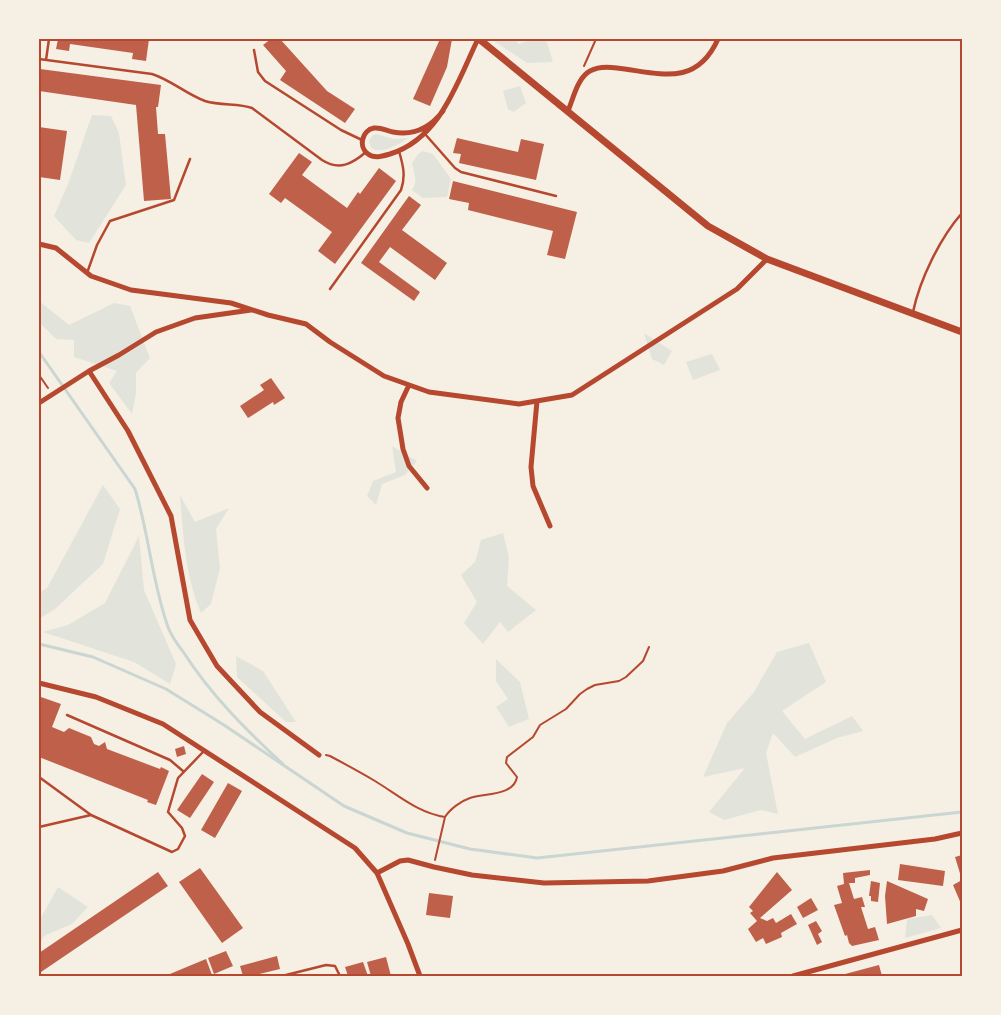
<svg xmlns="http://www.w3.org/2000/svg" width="1001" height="1015" font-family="'Archivo Narrow',sans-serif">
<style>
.green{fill:#e2e4dc}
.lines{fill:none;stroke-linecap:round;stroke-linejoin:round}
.stream{stroke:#c9d6d2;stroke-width:3}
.building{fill:#bf614a}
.path{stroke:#b5482f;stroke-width:2}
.service{stroke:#b5482f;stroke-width:2.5}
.minor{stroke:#b5482f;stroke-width:5}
.secondary{stroke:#b5482f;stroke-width:7}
.neatline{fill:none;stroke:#b5482f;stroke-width:2}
</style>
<rect width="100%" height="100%" fill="#f6efe4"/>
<path class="green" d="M491,39H515L519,44L533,39H546L553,62L527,63Z
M520,86L526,103L514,112L508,109L503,91Z
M92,115L111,116L119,133L126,185L89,243L76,240L54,216L68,184Z
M376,134L394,139L409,138C399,144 382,155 371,148L369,141L373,135Z
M423,151L433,154L451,179L447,197L423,198L412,190C419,181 413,172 412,163L418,154Z
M39,301L69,325L114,303L130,306L150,358L136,373V393L132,414L109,383L117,371L74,357V340L56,339L39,322Z
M644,333L672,351L664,365L652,359Z
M712,354L720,370L693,380L686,362Z
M392,446L417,461L405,475L382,484L376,505L367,496L373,481L396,472Z
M103,485L120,509L103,564L55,609L39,619V593L47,588Z
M180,495L195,522L229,508L216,529L220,568L211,604L201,613C185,576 183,534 180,495Z
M503,533L509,557L507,586L536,610L508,632L500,622L483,644L464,623L477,602L461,575L475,562L481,540Z
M139,536L144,590L176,664L170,684L134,662L43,632L68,625L105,603Z
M809,643L826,682L782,711L805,739L852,716L863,731L837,738L795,757L773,733L766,753L778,814L761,810L724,820L709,812L745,768L703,777L727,723L754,692L777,652Z
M236,656L263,671L296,722H286L237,677Z
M496,659L520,682L529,719L509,727L496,707L508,699L496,681Z
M58,887L88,907L72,924L44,936L39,945V921Z
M932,915L941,928L905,938L907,919Z"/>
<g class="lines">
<path class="stream" d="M39,352L135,489C149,534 152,582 168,627C171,636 178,645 184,653C211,695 246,730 283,764
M39,644L93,657L166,689L224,725L344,806L407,833L470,849L537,858L962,812"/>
</g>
<path class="building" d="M58,39H149L146,61L132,59L133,53L70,44L69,51L56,49Z
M271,39H280L327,91L355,109L345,123L280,80L286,71L263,45Z
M440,39H452L447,67L430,106L413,99Z
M40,69L161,85L158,107H156L158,134H165L171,199L144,201L136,105L39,91Z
M39,127L67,131L60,180L39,177Z
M457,138L518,152L521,139L544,144L536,180L459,163L461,154L453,153Z
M299,153L312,162L302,175L347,208L358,192L360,194L379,168L396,181L335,264L318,251L332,232L285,198L281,203L269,194Z
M453,181L577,212L565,259L547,255L553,231L468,210L469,203L449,199Z
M409,196L421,205L402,230L447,263L435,280L390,247L379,262L420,292L414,301L361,263Z
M271,378L285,398L274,405L273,402L248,418L240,406L264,390L260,385Z
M41,697L61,704L52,727L64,732L69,728L91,737L94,744L99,746L105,742L107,749L160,769L161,767L169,771L156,805L147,802L148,800L39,757V704Z
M184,746L186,754L177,757L175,749Z
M202,774L214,782L190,818L177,810Z
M228,783L242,791L215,838L201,830Z
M962,855V880L955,857Z
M900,864L945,871L943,886L898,880Z
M200,868L243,928L222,943L179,882Z
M870,870V875L855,878V883H849L854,899L862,897L865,907H861L868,929L875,927L879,940L852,946L849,943L847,935L845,936L834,905L842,903L837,886L844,884L843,873Z
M158,872L168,886L41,972L39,970V953Z
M777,872L792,890L760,918L767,921L773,918L776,923L791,914L797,924L781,933L782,937L766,944L763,938L756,942L748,929L757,921L750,913L753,911L749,907Z
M962,880V906L953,885Z
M871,881L880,883L878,902L871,901V896H869Z
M887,881L928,899L924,911L916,909V916L887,924L885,896Z
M429,893L453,896L450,918L426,915Z
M811,898L818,910L803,918L797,907Z
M816,921L822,931L818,934L822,942L817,945L808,925Z
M226,951L233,966L214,974L208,958Z
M277,956L280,969L251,976H243L240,966Z
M386,957L391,976H371L367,962Z
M206,959L212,975L165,976Z
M363,962L368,976H348L345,967Z
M879,965L882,976H846L845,974Z"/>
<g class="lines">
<path class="path" d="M584,66L596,39
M962,179V188
M39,375L48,388
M326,755L330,756C345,764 360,772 375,781C398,795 418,813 445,817
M435,860L445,817C450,809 461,801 470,798C484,793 514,796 517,777L506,763L507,757L533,737L540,725L566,709L580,694L587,689L595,685L619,681L626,677L643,661L649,647"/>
<path class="service" d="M254,50L258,72L265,81L341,130L362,140
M39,59L152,74C171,80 186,94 205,101C222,106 238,103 252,108L322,160C339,171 352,164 366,152
M46,60L49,39
M425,134L455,168L461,172L556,196
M87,273L97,245L110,221L174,200L190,159
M330,289L401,190C406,176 403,165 399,151
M913,312C920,279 940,238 962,213
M67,715L170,760L183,771
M39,777L91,815
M39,827L91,815L172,852L178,849L185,836L182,828L168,812L178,778L203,752
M282,976L326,965L335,966L340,976"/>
<path class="minor" d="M443,111C430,128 414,136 393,132C387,131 381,127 374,128C362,130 358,147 368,154C375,159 383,156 390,154C441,138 457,82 478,39
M568,111C573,99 577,81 587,73C596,66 608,67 617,68C659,73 696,88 718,39
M39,244L56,248L91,276L131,290L231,303L268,315L306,324L330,342L384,376L429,392L519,404L572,395L737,289L767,259
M89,371L128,431L171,516L190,620L217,666L260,712L319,755
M409,385L401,402L398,418L403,449L409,466L427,488
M537,401L531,467L533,486L550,526
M39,403L89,371L119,355L156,332L195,318L251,310
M39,683L96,697L163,724L355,848L377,873L408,944L420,976
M377,873L400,861L408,860L434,867L472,875L544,883L648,881L723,871L773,858L935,839L962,833
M793,976L962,930"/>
<path class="secondary" d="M479,39L708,226L767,259L962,332"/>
</g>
<rect width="1001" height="1015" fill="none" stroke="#f6efe4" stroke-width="80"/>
<rect x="40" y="40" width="921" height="935" class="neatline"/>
</svg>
